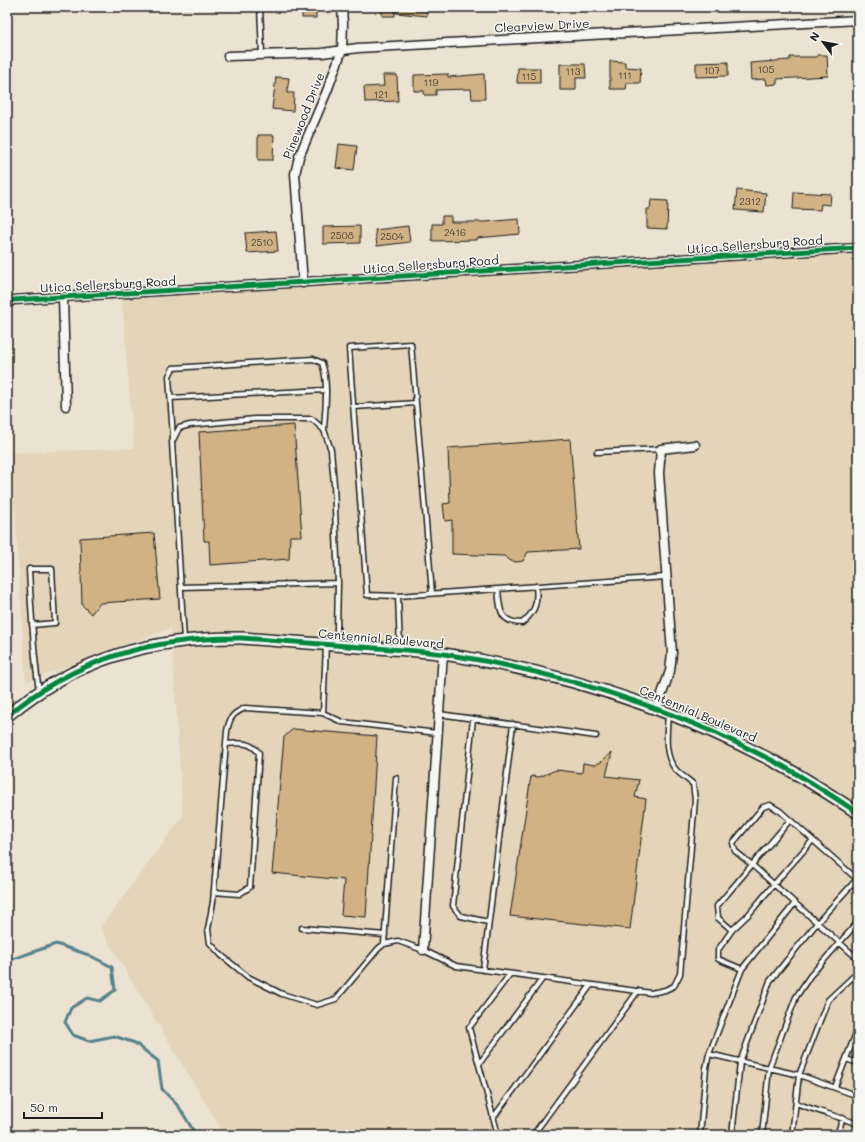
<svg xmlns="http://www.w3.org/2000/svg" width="865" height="1142" font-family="Mali,sans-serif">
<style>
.built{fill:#e3d4ba}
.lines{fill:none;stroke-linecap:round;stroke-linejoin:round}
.stream{stroke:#54818c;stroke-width:3}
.building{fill:#d0b284;stroke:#1c1c1c}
.service-casing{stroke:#1c1c1c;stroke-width:7}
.minor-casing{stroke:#1c1c1c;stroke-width:11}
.tertiary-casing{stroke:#1c1c1c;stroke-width:14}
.service{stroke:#f6f6f2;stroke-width:4}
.minor{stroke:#f6f6f2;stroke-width:8}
.tertiary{stroke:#f6f6f2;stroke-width:11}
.cycleway-casing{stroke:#f6f6f2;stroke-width:8}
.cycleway{stroke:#00873e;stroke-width:5}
.labels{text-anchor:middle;stroke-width:3;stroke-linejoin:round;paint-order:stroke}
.number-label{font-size:10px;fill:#494236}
.street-label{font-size:12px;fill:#1c1c1c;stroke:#f6f6f2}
</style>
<rect width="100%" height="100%" fill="#ebe2d1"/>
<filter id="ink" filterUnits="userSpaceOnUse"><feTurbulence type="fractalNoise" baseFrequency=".025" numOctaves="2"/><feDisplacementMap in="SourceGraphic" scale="8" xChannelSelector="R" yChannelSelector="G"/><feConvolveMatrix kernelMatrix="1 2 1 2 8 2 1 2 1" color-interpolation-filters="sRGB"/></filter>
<g filter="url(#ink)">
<path class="built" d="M858,253V1135H225L100,928L183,816L171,628L26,682L11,453L134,448L122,299Z"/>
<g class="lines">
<path class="stream" d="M7,961L56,944L89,955L112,967L115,990L100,1001L87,998L71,1008L65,1022L73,1035L89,1041L114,1036L135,1043L158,1061L162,1089L179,1107L196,1135"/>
</g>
<path class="building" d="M302,7H316V18H302Z
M382,7H394L395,16H382Z
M396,7H427V16L396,13Z
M817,55H827L828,76L777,79V84L767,85L766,79L751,80L750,63L790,60V57H817Z
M610,61L625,62V67L641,68L640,83H627L626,89H610Z
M728,62V76L696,77V63Z
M560,64H585L586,78H576V90H560Z
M518,68H540V83H517Z
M448,74V77L484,74L485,99H472L471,89L436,90V95H424V91H414V75Z
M383,75H397L398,101L365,102L364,87L384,86Z
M276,77L289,78L287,93H294L293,111L272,109Z
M258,135H274L273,160H258Z
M339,144L357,146L354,170L336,168Z
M737,190L766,193L764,212L735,210Z
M794,192L831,194L830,205L821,204L820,210L793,209Z
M651,200L668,201L667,229L647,228V209H650Z
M442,216H451V222H485L519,219L520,234L477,238V240L432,241V224H442Z
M360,226V243L323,244V227Z
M408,226L410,242L377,246L375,230Z
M276,231L278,251L247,253L245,233Z
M294,425L302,536H290L289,559L210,565L209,541H204L199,432Z
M570,439L579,549L528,552L523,561L517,562L511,561L504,556L452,554V520L445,521L443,504L450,503L448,448Z
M154,533L160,599L100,603L91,614L82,605L80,538Z
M293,729L377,736L366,917L341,915L344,880L272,873L284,737Z
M612,752L606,776L639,780L635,797L646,799L630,929L510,916L531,776L539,777L556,770L582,773L583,763L595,765L601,762Z"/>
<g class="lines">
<g class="service-casing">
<path id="service" d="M260,7L262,54
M171,398L325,390
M354,407L416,403
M173,439L169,376L173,368L313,359L322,363C329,384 325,408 324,430
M597,452L661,449
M181,587L338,583
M498,589C500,608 498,622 522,623C535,612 538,604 536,586
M432,593L411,344L349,348L367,595L398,596L666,577
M398,596L400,649
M32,625L55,623L52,569H29C31,610 33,651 39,691
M184,640L172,442L179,428L190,425L255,419H312L324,430L331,450L334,484L338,583L337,629L336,645
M326,645L323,713L245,708C232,714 230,717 227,731L213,902L208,929L210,943L221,955L248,977L282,994L317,1005L336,999L378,949L384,944L398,941L423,950L456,966L651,993L665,990L674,986L680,974L695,800L693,784C687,779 681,775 676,770C663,755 667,732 668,714
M323,713L342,722L437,733
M439,714L596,736
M473,719L453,906L461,916L488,922
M858,880L780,811L770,805L763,807L733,843L735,851L751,864L858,959
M214,892L239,894L250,887L259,753C250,741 239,743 226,744
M302,928L385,935
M732,930L749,914L774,884L813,840
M384,944L396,778
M742,969L718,959V950L732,930L718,918L717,906L790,820
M483,970L513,724
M709,1054L799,1075L858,1096
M846,1059L858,1063
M479,1064L543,978
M835,1087L858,1028
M796,1103C816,1111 837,1116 858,1124
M493,1118L591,985
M498,1135L469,1028L510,974
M533,1135L638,991
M700,1135L706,1068L709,1054L742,969L795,903
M732,1135L740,1062L770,981L817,923L857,879
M762,1135L769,1068L796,997L810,976L858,922
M792,1135L799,1075L828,1000L858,972
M837,1135L843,1118"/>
</g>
<g class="minor-casing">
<path id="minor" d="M228,56L322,53L358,48L858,20
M303,283L295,174L299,157L327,91L342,50L343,24L342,7
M63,298L66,406
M7,304L13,300L858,248
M657,708L670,671L672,653L659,473L661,449L695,445
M423,950L443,654"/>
</g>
<g class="tertiary-casing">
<path id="tertiary" d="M7,716C76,658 154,637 242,638C282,641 321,644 360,647C388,649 416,650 444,654C560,672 671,707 775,762C804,777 831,795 858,813"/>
</g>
<use href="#service" class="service"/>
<use href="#minor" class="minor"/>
<use href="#tertiary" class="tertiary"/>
<g class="cycleway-casing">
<path id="cycleway" d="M7,304L13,300L858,248
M7,716C76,658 154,637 242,638C282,641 321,644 360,647C388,649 416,650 444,654C560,672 671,707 775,762C804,777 831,795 858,813"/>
</g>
<use href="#cycleway" class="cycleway"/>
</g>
</g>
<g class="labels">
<g class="number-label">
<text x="766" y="73">105</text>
<text x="712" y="74">107</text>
<text x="573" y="75">113</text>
<text x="625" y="79">111</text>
<text x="529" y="80">115</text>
<text x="431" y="86">119</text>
<text x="381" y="98">121</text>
<text x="750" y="205">2312</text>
<text x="455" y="236">2416</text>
<text x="342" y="239">2508</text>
<text x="392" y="240">2504</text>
<text x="262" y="246">2510</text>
</g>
<g class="street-label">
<text transform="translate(542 26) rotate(-3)" y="4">Clearview Drive</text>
<text transform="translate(304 116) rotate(-68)" y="4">Pinewood Drive</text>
<text transform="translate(755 245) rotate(-4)" y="4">Utica Sellersburg Road</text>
<text transform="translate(431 265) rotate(-4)" y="4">Utica Sellersburg Road</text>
<text transform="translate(108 285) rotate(-3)" y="4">Utica Sellersburg Road</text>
<text transform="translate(381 639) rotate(5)" y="4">Centennial Boulevard</text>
<text transform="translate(698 714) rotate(23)" y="4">Centennial Boulevard</text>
</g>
</g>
<rect width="865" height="1142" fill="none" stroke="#f6f6f2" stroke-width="24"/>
<rect x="12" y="12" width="841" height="1118" fill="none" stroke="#1c1c1c" stroke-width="1.5" filter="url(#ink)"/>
<g transform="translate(823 42) rotate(302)" stroke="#f6f6f2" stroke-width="3" paint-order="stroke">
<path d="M0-3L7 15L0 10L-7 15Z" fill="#1c1c1c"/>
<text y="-6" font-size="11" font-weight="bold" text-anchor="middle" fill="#1c1c1c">N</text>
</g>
<path d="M24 1112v6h78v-6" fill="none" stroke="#1c1c1c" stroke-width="2"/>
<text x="30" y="1112" font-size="12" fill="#1c1c1c" stroke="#f6f6f2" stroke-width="3" paint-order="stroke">50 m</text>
</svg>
